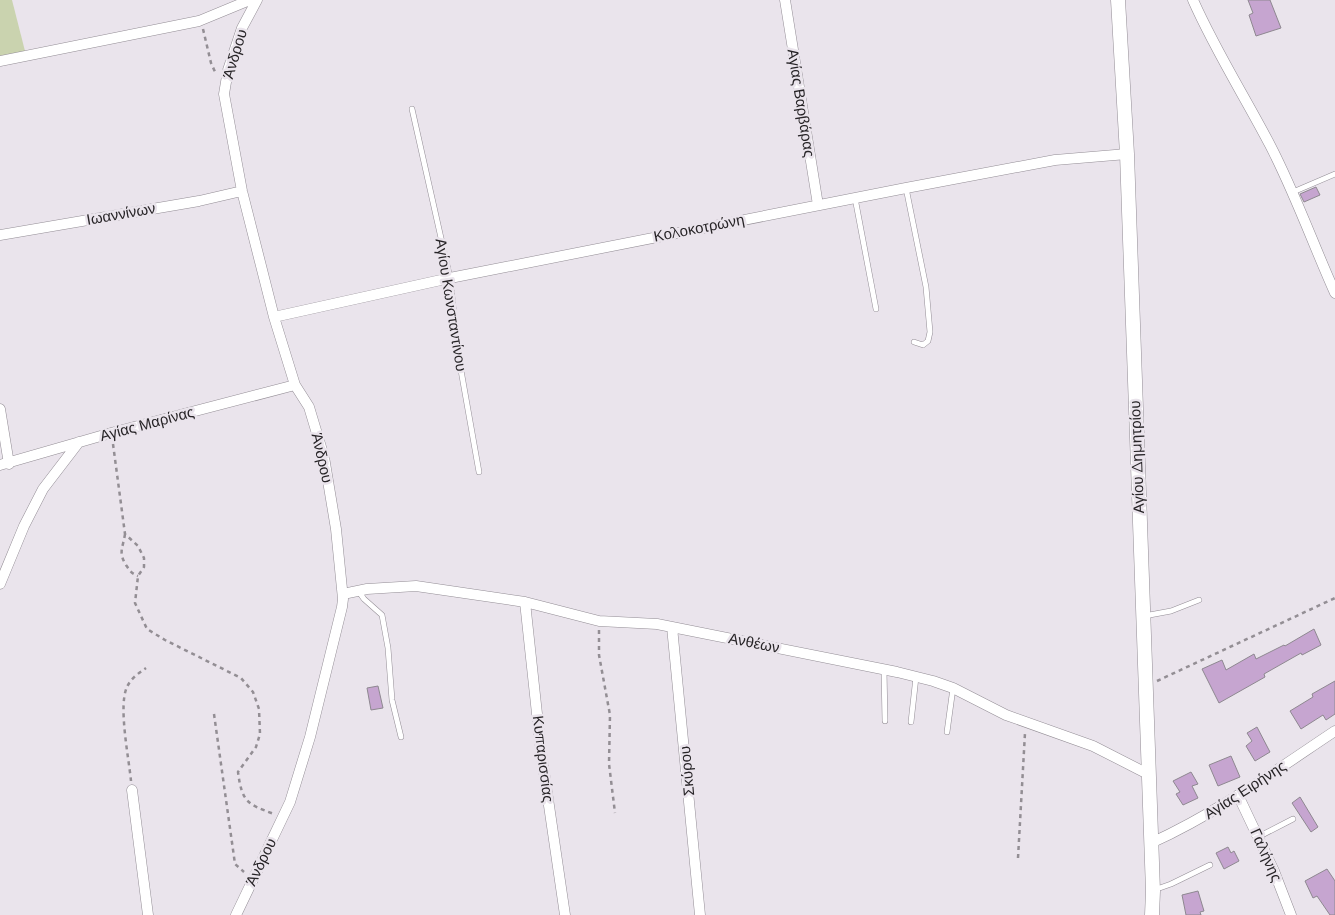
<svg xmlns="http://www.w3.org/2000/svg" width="1335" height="915" font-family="Montserrat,sans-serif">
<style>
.green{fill:#cad3af}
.building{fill:#c6a5d0;stroke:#8e8890}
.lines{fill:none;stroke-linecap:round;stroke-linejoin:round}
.lane-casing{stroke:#938d95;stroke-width:6}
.street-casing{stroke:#938d95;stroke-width:11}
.secondary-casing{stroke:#938d95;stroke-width:15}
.path{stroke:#938e94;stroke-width:2.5;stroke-dasharray:4 4;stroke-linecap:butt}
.lane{stroke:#fff;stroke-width:5}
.street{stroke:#fff;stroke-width:10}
.secondary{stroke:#fff;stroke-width:14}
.labels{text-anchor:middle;stroke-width:5;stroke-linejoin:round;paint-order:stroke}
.street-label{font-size:15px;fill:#272427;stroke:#eae4ec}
</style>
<rect width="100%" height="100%" fill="#eae4ec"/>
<path class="green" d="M0,0H12L26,55L0,60Z"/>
<path class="building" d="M1248,0H1270L1281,28L1256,36L1249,15L1253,13Z
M1316,187L1320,195L1304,202L1300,194Z
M1314,629L1321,645L1302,655L1301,653L1264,674L1265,677L1219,703L1202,669L1222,660L1226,670L1254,654L1256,659L1284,645L1285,646Z
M1335,681V714L1326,720L1323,715L1301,729L1290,711L1313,697L1312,694Z
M378,686L383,708L371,710L367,688Z
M1257,727L1270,752L1255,761L1246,746L1252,741L1247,733Z
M1231,756L1240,777L1218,786L1209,765Z
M1191,772L1198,784L1192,786L1198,798L1183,805L1176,794L1180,792L1173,781Z
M1300,797L1318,827L1311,832L1292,803Z
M1228,847L1231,853L1234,851L1239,861L1224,869L1216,853Z
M1327,869L1335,881V915H1330L1317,896L1313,898L1305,881Z
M1198,891L1204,911L1200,912L1201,915H1186L1182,895Z"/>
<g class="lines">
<g class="lane-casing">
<path id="lane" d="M412,109L450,278L459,359L479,472
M906,188L926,287L930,332L928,341L923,345L914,342
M1293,192L1335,174
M855,198L876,309
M359,592L364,599L382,615L388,648L392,700L401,737
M1144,616L1171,611L1199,600
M884,670L885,721
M911,722L916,677
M947,732L953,688
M1258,837L1293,819
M1154,890L1171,884L1210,865"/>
</g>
<g class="street-casing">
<path id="street" d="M785,0L818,205
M1193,0C1215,50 1245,97 1270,145C1295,193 1313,244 1335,293
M0,61L199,21L250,0
M0,235L199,201L242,191
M274,317L450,278L906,188L1055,160L1127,154
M0,409L9,464
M0,465L111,433L295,385
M0,584L24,526L43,489L79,442
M343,594L367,589L416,586L525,602L599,621L657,624L897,672L933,681L953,688L1006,715L1093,746L1148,774
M525,602L541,751L565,915
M672,627L700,915
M132,790L148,915
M1238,795L1274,871L1291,915
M1151,843C1217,813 1275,771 1335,731
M236,915L290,802L310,737L342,607L343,599L336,529L324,457L309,407L295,385L274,317L242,191L224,94L228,70L242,28L257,0"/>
</g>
<g class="secondary-casing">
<path id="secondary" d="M1118,0L1127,154L1153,891L1152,915"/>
</g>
<path class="path" d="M203,29L211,63L216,74
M113,444L125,534L138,546L144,558V567L138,576L135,603L147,629L165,640L241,678L253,692L259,709L260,734L256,747L238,772C242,802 247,804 274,814
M125,534C123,548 118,552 126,565C130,571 131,573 138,576
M599,630V655L610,715L609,764L615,813
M1157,681L1335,598
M214,714L235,864L244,872
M131,781C129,759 118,706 127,687C131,678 139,673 146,668
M1018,858L1025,733"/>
<use href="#lane" class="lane"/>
<use href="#street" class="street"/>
<use href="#secondary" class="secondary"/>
</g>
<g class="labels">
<g class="street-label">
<text transform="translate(235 54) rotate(-73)" y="5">Άνδρου</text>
<text transform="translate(801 103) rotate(81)" y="5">Αγίας Βαρβάρας</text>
<text transform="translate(121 214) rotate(-10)" y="5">Ιωαννίνων</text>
<text transform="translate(699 228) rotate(-11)" y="5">Κολοκοτρώνη</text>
<text transform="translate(451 305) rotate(81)" y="5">Αγίου Κωνσταντίνου</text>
<text transform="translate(147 424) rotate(-15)" y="5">Αγίας Μαρίνας</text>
<text transform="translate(1137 457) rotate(-92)" y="5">Αγίου Δημητρίου</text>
<text transform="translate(322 458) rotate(77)" y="5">Άνδρου</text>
<text transform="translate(754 643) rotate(11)" y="5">Ανθέων</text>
<text transform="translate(543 759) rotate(83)" y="5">Κυπαρισσίας</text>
<text transform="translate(687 771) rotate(-95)" y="5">Σκύρου</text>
<text transform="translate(1245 790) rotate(-33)" y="5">Αγίας Ειρήνης</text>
<text transform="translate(1266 855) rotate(66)" y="5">Γαλήνης</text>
<text transform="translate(261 862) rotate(-64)" y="5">Άνδρου</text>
</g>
</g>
</svg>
